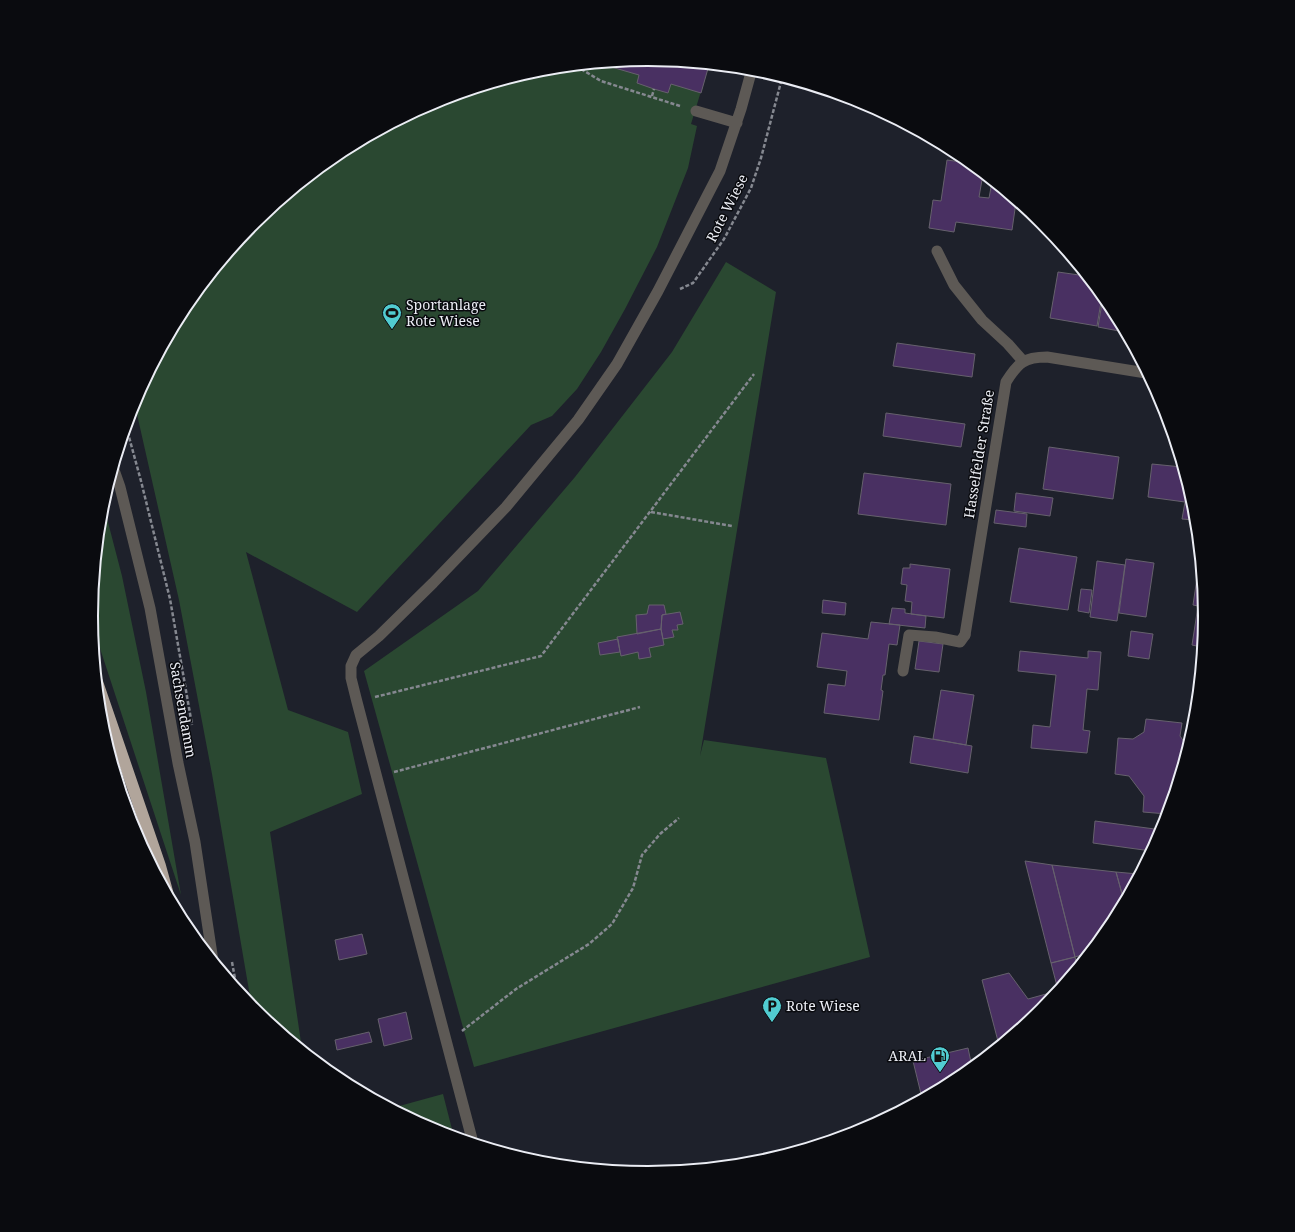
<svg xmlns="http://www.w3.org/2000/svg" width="1295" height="1232" font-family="'Noto Serif',serif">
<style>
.green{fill:#2a4831}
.building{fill:#493062;stroke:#66616d}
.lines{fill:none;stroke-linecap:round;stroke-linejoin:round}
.path{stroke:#858890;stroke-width:2.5;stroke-dasharray:4 2;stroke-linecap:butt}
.service{stroke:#5d5955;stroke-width:11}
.minor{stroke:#5d5955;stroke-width:11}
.tertiary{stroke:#5d5955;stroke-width:11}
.motorway{stroke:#b1a59b;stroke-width:12}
.labels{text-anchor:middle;stroke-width:3;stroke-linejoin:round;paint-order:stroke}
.street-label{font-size:14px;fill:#ebedf4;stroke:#0a0b0f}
.poi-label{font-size:14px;fill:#ebedf4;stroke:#0a0b0f;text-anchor:start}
.rim{fill:none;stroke:#ebedf4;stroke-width:2}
</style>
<rect width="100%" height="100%" fill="#1e212b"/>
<path class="green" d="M648,59L709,65L691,124L697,126L688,168L657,247L625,309L601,352L577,389L552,416L531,425L357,612L246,552L288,710L348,732L362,794L270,832L302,1049L252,1008L212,774L179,600L134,401L185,306L254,222L338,153L435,101L539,70Z
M726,262L776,292L700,756L704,740L826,758L870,957L474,1067L364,671L478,591L575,477L672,352Z
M103,503L122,576L146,692L181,895L91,621Z
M443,1094L454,1137L434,1131L392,1108Z
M782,1149L791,1152L756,1162L719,1166Z"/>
<path class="building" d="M648,59L709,65L701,93L671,84L668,93L654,89L637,83L639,75L601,64Z
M947,160L969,163L983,174L979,197L989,198L992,182L1016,202L1012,230L956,222L954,232L929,228L933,200L941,201Z
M1058,272L1086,276L1102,296L1097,326L1050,318Z
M1102,303L1109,304L1111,307L1120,323L1119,331L1098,327Z
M897,343L975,354L972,377L893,366Z
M886,413L965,424L961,447L883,436Z
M1049,447L1119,457L1113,499L1043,489Z
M1152,464L1182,467L1194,508L1195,520L1182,519L1185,502L1148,497Z
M864,473L951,484L946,525L858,514Z
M1016,493L1053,498L1050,516L1014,511Z
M996,510L1027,514L1026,527L994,523Z
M1019,548L1077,557L1068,610L1010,602Z
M1126,559L1154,563L1146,617L1119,613Z
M1097,561L1125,565L1117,621L1090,617Z
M910,564L950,569L944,618L911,614L912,602L905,601L907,585L901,584L903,568H910Z
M1197,578H1201L1204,616L1201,647L1192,645L1198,606L1193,605Z
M1081,589L1092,590L1089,613L1078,611Z
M823,600L846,603L845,615L822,613Z
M649,605H664L666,614L662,615L661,629L637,634L636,615L647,614Z
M892,608L905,609V613L926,616L925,628L889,624Z
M680,612L683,624L677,625L678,630H672L674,637L663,639L661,629L662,615Z
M871,622L900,625L897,645L889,644L885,675H883L881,690L883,691L879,720L824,713L828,684L845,686L847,671L817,667L822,633L868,639Z
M661,629L664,645L649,648L651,657L639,659L638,652L621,656L617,637Z
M1131,631L1153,634L1149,659L1128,656Z
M618,639L620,652L600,655L598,643Z
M919,641L943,644L939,672L915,669Z
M1020,651L1088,658V651L1101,652L1098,690L1087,689L1083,730L1090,731L1087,753L1031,748L1033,725L1050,727L1056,675L1018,671Z
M941,690L974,695L966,745L933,739Z
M1146,719L1182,723L1180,736L1187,746L1167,814L1143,812L1144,796L1129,776L1115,774L1118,738L1133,739L1144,732Z
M914,736L972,746L968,773L910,763Z
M1095,821L1162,830L1151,851L1093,843Z
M1025,861L1052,865L1075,957L1051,963Z
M1052,865L1116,872L1124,901L1110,926L1088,953L1075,957Z
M1116,872L1138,874L1124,901Z
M362,934L367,954L339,960L335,940Z
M1075,957L1077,966L1058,990L1051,963Z
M1009,973L1028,999L1057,991L1041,1010L999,1045L982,980Z
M406,1012L412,1039L384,1046L378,1019Z
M369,1032L372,1042L337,1050L335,1040Z
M968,1048L972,1067L957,1079L922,1098L913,1061Z"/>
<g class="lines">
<path class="path" d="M576,66L601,81L680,106
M652,96L654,89
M680,289L693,283L724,239L751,188L761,158L782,78
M126,426L141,481L170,599L192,725
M651,512L732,526
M375,697L541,656L754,374
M394,772L640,707
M232,962L237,990
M462,1031L516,989L589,944L612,924L633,888L642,855L660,834L679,818"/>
<path class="service" d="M696,111L737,123
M937,251L954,285L982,320L1008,344L1023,361
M903,671L909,635L935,637L960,642L965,635
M472,1139L357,702L351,678V666L356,655L379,636L433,583L506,507L578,420L617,364L658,291L720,171L741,109L752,69"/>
<path class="minor" d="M965,635L1006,382C1018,363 1024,357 1047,357L1146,373"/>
<path class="tertiary" d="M113,467L120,487L150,608L178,763L195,842L213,961"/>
<path class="motorway" d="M97,682L160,866L168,895"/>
</g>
<defs>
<g id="stadium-pin" transform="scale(1)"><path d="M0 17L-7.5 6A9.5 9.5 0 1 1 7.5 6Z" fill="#51ccd1" stroke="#0a0b0f"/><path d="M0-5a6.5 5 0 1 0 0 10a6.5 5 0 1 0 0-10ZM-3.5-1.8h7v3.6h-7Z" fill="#111"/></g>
<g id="parking-pin" transform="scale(1)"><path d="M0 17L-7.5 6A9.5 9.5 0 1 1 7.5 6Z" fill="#51ccd1" stroke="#0a0b0f"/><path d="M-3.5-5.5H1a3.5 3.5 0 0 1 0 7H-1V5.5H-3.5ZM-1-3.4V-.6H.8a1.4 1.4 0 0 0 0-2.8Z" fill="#111"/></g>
<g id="fuel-pin" transform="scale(1)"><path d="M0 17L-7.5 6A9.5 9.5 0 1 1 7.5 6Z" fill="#51ccd1" stroke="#0a0b0f"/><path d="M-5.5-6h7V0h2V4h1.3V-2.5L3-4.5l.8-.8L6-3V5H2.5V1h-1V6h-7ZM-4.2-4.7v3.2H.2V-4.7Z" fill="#111"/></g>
</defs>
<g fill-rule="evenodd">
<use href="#stadium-pin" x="392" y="313"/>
<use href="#parking-pin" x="772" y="1006"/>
<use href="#fuel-pin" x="940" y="1056"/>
</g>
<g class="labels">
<g class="street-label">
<text transform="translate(727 208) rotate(-63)" y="5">Rote Wiese</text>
<text transform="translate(979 454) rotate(-81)" y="5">Hasselfelder Straße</text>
<text transform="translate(183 710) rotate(80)" y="5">Sachsendamm</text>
</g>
<g class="poi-label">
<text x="406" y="310">Sportanlage<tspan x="406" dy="16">Rote Wiese</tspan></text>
<text x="786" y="1011">Rote Wiese</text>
<text x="926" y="1061" text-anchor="end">ARAL</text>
</g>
</g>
<path d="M0 0H1295V1232H0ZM98 616a550 550 0 1 1 1100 0a550 550 0 1 1-1100 0Z" fill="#0a0b0f" fill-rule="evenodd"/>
<path class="rim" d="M98 616a550 550 0 1 1 1100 0a550 550 0 1 1-1100 0Z"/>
</svg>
